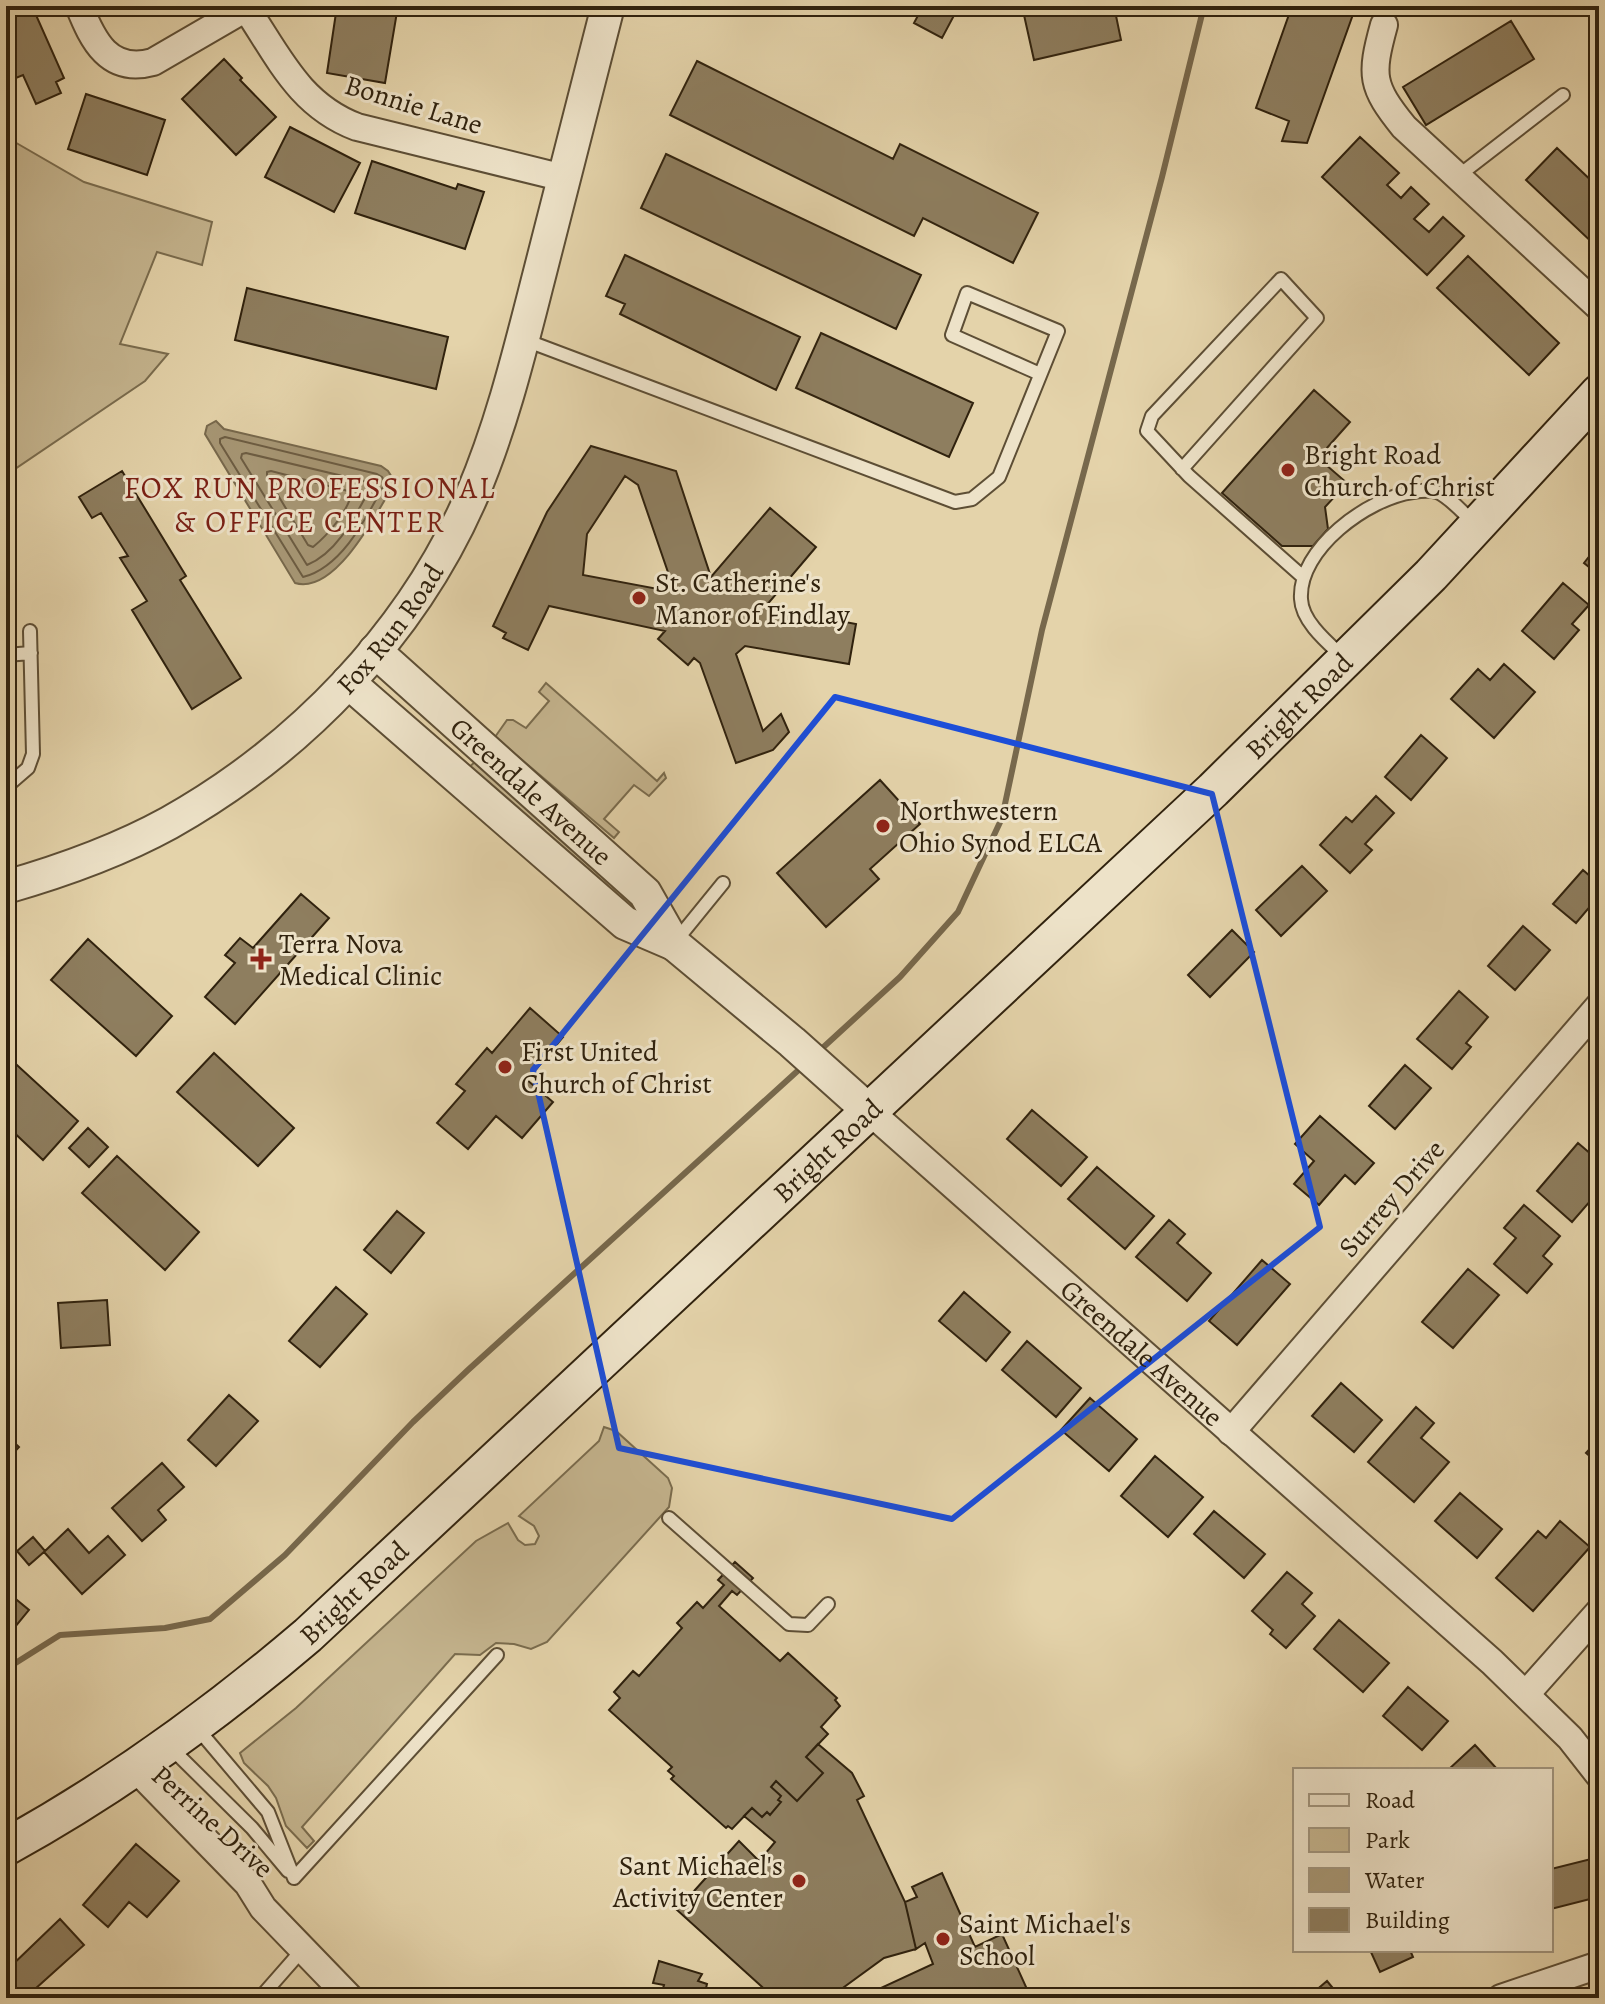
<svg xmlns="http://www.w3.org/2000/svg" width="1605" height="2004" font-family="Alegreya,serif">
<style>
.green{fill:#c5b58f;stroke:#7a6c4e;stroke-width:2}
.water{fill:#a79775;stroke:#77684c;stroke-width:2}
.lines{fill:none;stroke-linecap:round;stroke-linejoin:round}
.shore{stroke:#6c5c42;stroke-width:2}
.stream{stroke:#77684c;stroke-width:6}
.building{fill:#8e7e5f;stroke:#30220e;stroke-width:2;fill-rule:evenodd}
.service-casing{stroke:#5d4e35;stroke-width:16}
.minor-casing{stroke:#5d4e35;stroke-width:30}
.tertiary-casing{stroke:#5d4e35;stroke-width:36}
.secondary-casing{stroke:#30220e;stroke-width:40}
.service{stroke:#ede2c8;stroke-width:12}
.minor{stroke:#ede2c8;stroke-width:26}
.tertiary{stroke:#ede2c8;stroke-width:32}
.secondary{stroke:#ede2c8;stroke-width:36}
.marked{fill:none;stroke:#1d4ed8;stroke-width:6;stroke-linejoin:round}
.poi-dot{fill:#8f2418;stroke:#ede2c8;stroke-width:3}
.labels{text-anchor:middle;stroke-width:6;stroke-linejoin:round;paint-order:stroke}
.street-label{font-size:28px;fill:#30220e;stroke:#ede2c8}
.poi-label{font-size:28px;fill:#30220e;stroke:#ede2c8;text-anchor:start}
.neighbourhood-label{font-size:30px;letter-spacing:2px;fill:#7a1f14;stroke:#ede2c8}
</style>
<rect width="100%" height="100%" fill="#e4d3aa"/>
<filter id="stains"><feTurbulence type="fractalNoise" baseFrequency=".0025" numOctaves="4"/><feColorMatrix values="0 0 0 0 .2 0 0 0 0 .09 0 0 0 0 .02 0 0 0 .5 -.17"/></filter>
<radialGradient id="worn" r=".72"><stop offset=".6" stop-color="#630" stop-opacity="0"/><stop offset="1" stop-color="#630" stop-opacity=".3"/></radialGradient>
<path class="green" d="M6,137L84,182L212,222L202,265L157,252L120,344L168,354L145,381L6,475Z
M546,683L657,781L664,773L666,778L649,796L634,785L604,819L619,832L614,838L495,737L507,720H513L526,728L549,701L539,692Z
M477,760L640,902L638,915L465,771Z
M604,1427L616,1431L668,1478L672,1488L669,1507L547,1642L531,1649L514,1644L496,1643L480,1655L455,1654L302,1827L314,1841L307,1848L286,1826L276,1798L268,1786L244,1763L240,1753L296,1708L476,1541L508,1523L518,1540L525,1545L535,1544L539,1536L534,1526L519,1516L599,1441Z"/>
<path class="water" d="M216,421L224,429L381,466L388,471L395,482C378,511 336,595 295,583L205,434L207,426Z"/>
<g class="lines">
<path class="shore" d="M225,437L377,474L382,477L385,483C367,516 343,567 303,577L220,443V439Z
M246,453L368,482L371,487C356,514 338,553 307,565L241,458L242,454Z
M271,471L352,492C348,511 329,534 313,547L308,545L267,477V472Z"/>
<path class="stream" d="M817,1053L900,977L958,912L1002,818L1042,630L1162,177L1204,6
M6,1669L60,1635L165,1628L210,1619L285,1555L413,1422L468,1370L803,1066"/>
</g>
<path class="building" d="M6,6H32L64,78L56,82L61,93L36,104L23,75L6,82Z
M337,6H398L385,83L327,73Z
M923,6H959L942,38L914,23Z
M1022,6H1114L1121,40L1034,60Z
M1292,6H1356L1307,143L1282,141L1289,121L1256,108Z
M1511,21L1534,59L1426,125L1403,87Z
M224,59L242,78L240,80L276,117L236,155L182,99Z
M697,61L893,159L900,144L1038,213L1013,263L923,218L914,236L670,115Z
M86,94L165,120L147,175L68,149Z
M290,127L360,163L334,212L265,177Z
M1360,137L1399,173L1387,185L1401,198L1411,187L1429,204L1414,219L1429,232L1443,217L1464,236L1427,275L1322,177Z
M1557,148L1599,188V249L1526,180Z
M666,154L921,275L896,329L641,208Z
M372,161L456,189L458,184L484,192L465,249L355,213Z
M625,255L800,337L776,390L620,314L625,304L606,296Z
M1468,256L1559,343L1529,375L1437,288Z
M247,288L448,337L436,389L235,340Z
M821,333L973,403L949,457L796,388Z
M1314,390L1350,422L1318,458L1347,483L1325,507L1328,529L1313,546H1282L1222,493Z
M591,446L676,471L711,577L770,508L816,547L765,607L856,624L849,664L745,646L736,654L763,731L781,714L789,732L773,750L736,763L700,663L694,658L688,665L658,639L665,631L549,606L528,650L503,638L506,633L493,626L547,512ZM625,476L638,485L671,581L663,590L583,575L587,534Z
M122,471L186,576L180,580L241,678L192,709L132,610L147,601L120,558L128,556L101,513L92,518L79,497Z
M1599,544V575L1584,563Z
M1563,583L1589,605L1572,624L1579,630L1554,659L1522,631Z
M1504,664L1535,692L1494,738L1451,699L1478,669L1490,680Z
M1421,735L1447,758L1411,800L1385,777Z
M880,780L920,824L870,869L879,879L826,927L777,873Z
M1376,796L1394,813L1365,844L1372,850L1350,873L1320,845L1346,817L1352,822Z
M1302,866L1327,891L1281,936L1256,910Z
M1583,870L1599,884V896L1576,923L1553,904Z
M301,894L329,918L235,1024L205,997L235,963L225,955L240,938L253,948Z
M1523,926L1550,950L1515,990L1488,966Z
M1232,930L1254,952L1210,997L1188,975Z
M88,939L172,1016L136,1056L51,980Z
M1459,991L1488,1017L1466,1043L1471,1047L1452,1069L1417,1039Z
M530,1008L563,1037L527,1080L553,1102L522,1138L496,1116L468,1149L437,1123L465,1091L456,1084L487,1048L492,1053Z
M214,1053L294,1128L258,1166L177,1092Z
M6,1055L78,1121L43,1160L6,1125Z
M1405,1065L1431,1088L1395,1129L1369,1106Z
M1032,1110L1087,1157L1061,1186L1007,1139Z
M1320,1116L1374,1163L1355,1184L1345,1175L1319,1205L1294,1184L1314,1161L1295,1144Z
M88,1128L108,1147L89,1167L69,1148Z
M1578,1143L1599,1161V1191L1572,1222L1537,1191Z
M117,1156L199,1232L165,1270L82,1193Z
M1097,1167L1154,1216L1125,1249L1068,1199Z
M1524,1205L1560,1236L1543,1256L1552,1264L1527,1293L1494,1264L1516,1238L1504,1228Z
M397,1211L424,1233L391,1273L364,1250Z
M1169,1220L1185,1234L1177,1243L1211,1273L1187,1301L1136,1257Z
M1262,1260L1290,1284L1237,1345L1209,1321Z
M1468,1269L1499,1295L1453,1348L1422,1322Z
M336,1287L367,1314L320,1367L289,1341Z
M964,1292L1010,1332L986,1361L939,1321Z
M107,1300L110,1345L61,1348L58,1303Z
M1027,1341L1081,1388L1056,1417L1002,1370Z
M1341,1383L1382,1420L1354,1452L1312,1416Z
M229,1395L258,1421L216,1466L188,1440Z
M1090,1398L1137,1439L1109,1471L1061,1430Z
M1416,1407L1434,1423L1421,1438L1449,1462L1414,1502L1368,1462Z
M6,1435L19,1447L6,1461Z
M1599,1439V1464L1586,1453Z
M1155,1456L1203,1497L1168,1537L1121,1496Z
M162,1463L184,1487L158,1510L166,1520L142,1541L112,1508Z
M1460,1493L1502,1529L1477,1558L1435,1521Z
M1214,1511L1265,1554L1244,1578L1194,1534Z
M1560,1521L1590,1547L1533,1611L1496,1578L1538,1531L1546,1538Z
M68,1529L89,1553L108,1536L125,1555L82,1594L44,1552L29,1565L17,1551L33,1537L45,1551Z
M735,1562L753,1578L737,1595L732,1591L719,1606L780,1661L788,1653L837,1698L835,1700L840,1706L821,1727L828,1734L806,1757L823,1773L797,1801L776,1781L771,1787L781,1796L778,1800L781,1802L770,1815L767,1812L762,1817L752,1808L732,1829L728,1826L726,1828L671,1779L674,1776L668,1771L672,1767L609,1710L620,1698L614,1692L633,1671L639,1676L682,1628L677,1623L697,1602L703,1608L724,1585L718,1580Z
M1287,1572L1312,1593L1302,1604L1315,1616L1286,1648L1270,1634L1273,1630L1252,1611Z
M6,1591L29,1610L6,1638Z
M1339,1620L1389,1663L1363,1692L1314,1649Z
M1408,1687L1448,1721L1422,1750L1383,1716Z
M818,1744L852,1773L864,1796L857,1800L905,1902L916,1949L884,1958L829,1998H768L770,1994L677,1910L739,1841L759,1861L775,1842L744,1816L752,1808L762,1817L767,1812L770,1815L781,1802L778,1800L781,1796L771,1787L776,1781L797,1801L823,1773L806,1757Z
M1475,1745L1498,1770H1448Z
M136,1844L179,1881L147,1917L129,1902L108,1927L83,1905Z
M1599,1857V1883L1591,1886L1594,1898L1551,1909V1869Z
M942,1873L975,1947L1002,1934L1031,1998H865L870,1993L933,1964L925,1943L916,1949L905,1902L917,1897L912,1887Z
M60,1919L84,1945L25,1998L6,1978V1971Z
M1370,1950H1410L1413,1957L1380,1972Z
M659,1961L702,1974L698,1981L707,1984L704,1997L708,1998H660L664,1985L653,1983Z
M1327,1981L1341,1998H1307Z"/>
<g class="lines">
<g class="service-casing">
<path id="service" d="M1457,177L1563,95
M525,340L955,502L972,499L999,477L1058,331L967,293L952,335L1040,374
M1182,469L1317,318L1281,279L1152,416L1147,431L1189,476L1303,577
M6,655L31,653
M1344,658C1328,643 1302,622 1301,599C1298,549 1368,498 1413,492C1420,491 1430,490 1437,492C1451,498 1464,514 1475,524
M6,787L28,768L33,754L30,631
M675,942L723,883
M669,1518L789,1624L808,1625L828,1604
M197,1728L268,1812L294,1878
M171,1748L252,1828L288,1871
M294,1878L497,1655
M260,1998L303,1949"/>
</g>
<g class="minor-casing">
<g id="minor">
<path d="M79,6C93,41 109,74 153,62L246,8L244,6"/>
<path d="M250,6L246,8C279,57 299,105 357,127L564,178"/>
<path d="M1384,25C1370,76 1371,86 1404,127L1599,307"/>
<path id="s1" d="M868,1110L1492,1662L1570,1738L1599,1775"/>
<path d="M1231,1432L1599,1006"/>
<path d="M1526,1694L1599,1612"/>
<path d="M136,1769L248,1884L263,1908L350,1998"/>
<path d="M1501,1998L1599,1965"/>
</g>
</g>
<g class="tertiary-casing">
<g id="tertiary">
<path id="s2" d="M375,651L645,893L674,944"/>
<path d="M348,682L625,923L674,944L792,1042L868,1110"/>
<path id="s3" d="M6,887C62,871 118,851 169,823C299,750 412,634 472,495C502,425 520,350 539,276C562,186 585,96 608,6"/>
</g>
</g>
<g class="secondary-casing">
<g id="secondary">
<path id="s4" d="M6,1847C115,1787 213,1716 308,1635L1213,790L1431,575L1599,393"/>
</g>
</g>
<use href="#service" class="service"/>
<use href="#minor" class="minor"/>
<use href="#tertiary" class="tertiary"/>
<use href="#secondary" class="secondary"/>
</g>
<path class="marked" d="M835,697L1212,794L1320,1227L952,1519L619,1448L533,1070Z"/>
<g class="poi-dot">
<circle cx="1288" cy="470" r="8"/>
<circle cx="639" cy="598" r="8"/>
<circle cx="883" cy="826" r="8"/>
<path d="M257 947h8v8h8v8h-8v8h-8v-8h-8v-8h8z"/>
<circle cx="505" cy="1067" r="8"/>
<circle cx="799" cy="1881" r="8"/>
<circle cx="943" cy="1939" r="8"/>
</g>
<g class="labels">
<g class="street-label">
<text transform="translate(414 104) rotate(17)" y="10">Bonnie Lane</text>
<text dy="10" stroke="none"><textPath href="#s3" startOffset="472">Fox Run Road</textPath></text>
<text dy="10" stroke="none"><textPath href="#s4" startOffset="1728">Bright Road</textPath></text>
<text dy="10" stroke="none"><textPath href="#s2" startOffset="210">Greendale Avenue</textPath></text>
<text dy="10" stroke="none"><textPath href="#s4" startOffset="1080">Bright Road</textPath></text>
<text transform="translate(1391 1198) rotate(-49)" y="10">Surrey Drive</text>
<text dy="10" stroke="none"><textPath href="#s1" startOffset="366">Greendale Avenue</textPath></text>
<text dy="10" stroke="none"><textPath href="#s4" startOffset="432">Bright Road</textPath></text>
<text transform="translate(213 1821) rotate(42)" y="10">Perrine Drive</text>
</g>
<g class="poi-label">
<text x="1304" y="464">Bright Road<tspan x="1304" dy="32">Church of Christ</tspan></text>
<text x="655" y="592">St. Catherine's<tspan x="655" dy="32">Manor of Findlay</tspan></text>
<text x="899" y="820">Northwestern<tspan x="899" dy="32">Ohio Synod ELCA</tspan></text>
<text x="279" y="953">Terra Nova<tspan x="279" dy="32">Medical Clinic</tspan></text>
<text x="521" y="1061">First United<tspan x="521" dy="32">Church of Christ</tspan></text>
<text x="783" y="1875" text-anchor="end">Sant Michael's<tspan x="783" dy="32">Activity Center</tspan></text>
<text x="959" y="1933">Saint Michael's<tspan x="959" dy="32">School</tspan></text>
</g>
<g class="neighbourhood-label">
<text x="310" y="498">FOX RUN PROFESSIONAL<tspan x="310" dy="34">&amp; OFFICE CENTER</tspan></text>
</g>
</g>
<rect width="1605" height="2004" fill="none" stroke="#e4d3aa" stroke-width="32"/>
<rect x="8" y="8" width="1589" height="1988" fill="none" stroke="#30220e" stroke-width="4"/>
<rect x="16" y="16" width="1573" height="1972" fill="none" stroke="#30220e" stroke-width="2"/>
<rect x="1293" y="1768" width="260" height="184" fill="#ede2c8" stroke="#a1957e" stroke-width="2"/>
<rect x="1309" y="1794" width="40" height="12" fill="#ede2c8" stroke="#a1957e" stroke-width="2"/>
<text x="1365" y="1808" font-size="24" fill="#30220e">Road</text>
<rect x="1309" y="1828" width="40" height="24" fill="#c5b58f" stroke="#a1957e" stroke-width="2"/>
<text x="1365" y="1848" font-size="24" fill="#30220e">Park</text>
<rect x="1309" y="1868" width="40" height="24" fill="#a79775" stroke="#a1957e" stroke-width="2"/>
<text x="1365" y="1888" font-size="24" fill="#30220e">Water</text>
<rect x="1309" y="1908" width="40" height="24" fill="#8e7e5f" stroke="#a1957e" stroke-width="2"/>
<text x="1365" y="1928" font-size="24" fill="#30220e">Building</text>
<rect width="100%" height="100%" filter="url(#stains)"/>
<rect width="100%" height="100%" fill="url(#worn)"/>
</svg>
